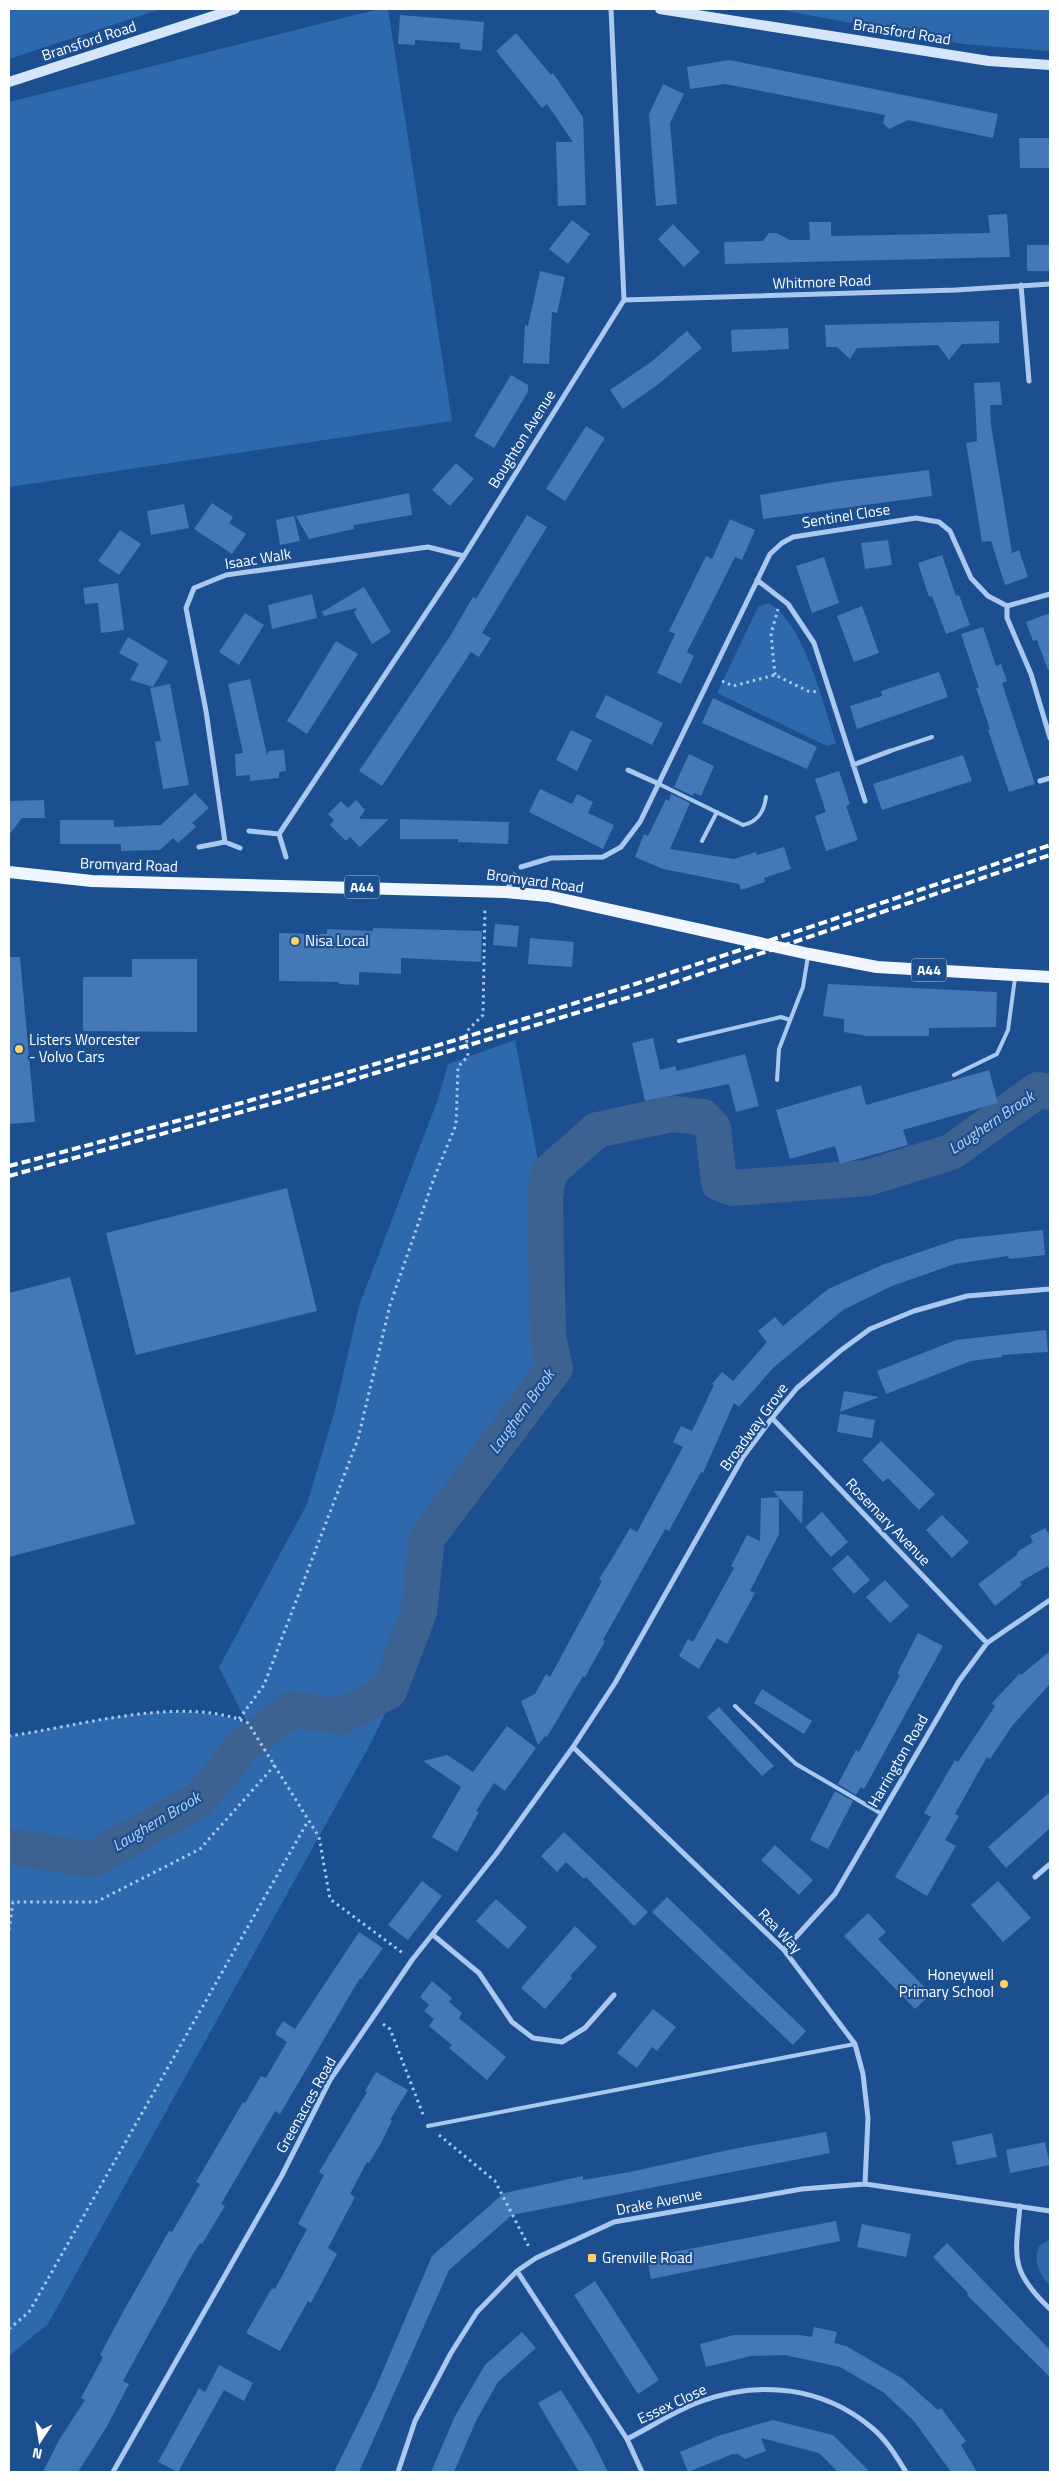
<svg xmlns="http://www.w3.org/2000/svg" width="1059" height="2481" font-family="'Titillium Web',sans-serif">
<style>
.green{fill:#2e69ad}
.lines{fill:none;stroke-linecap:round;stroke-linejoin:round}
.river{stroke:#3c6290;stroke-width:36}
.building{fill:#4478b7}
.path{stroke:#a9c9ee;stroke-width:3;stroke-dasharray:2.5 4;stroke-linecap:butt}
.lane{stroke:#a9c9ee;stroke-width:4}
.street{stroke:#a9c9ee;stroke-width:5}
.secondary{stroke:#d6e6fa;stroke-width:10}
.primary{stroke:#f0f6ff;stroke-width:12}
.rail{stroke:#fff;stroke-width:4;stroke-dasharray:9 4;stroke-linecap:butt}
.poi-dot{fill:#ffd166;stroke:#1b4f8f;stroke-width:2}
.labels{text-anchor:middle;stroke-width:4.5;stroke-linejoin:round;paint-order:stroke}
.shield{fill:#1b4f8f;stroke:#bbcadd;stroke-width:1}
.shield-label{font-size:14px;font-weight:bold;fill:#fff}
.street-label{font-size:15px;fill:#fff;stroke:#1b4f8f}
.poi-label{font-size:15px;fill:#fff;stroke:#1b4f8f;text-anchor:start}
.water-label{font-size:16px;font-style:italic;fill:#b5d3f5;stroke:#1b4f8f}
</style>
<rect width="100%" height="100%" fill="#1b4f8f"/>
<path class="green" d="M9,9H161L9,59Z
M379,9H388L452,421L9,487V102Z
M776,9H1050V51L963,44Z
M769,603C805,625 823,704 836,743L827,746L717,693L758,607Z
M515,1040L545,1197L548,1336L555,1368L427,1538L432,1613L372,1741L48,2324L9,2356V1736C86,1725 171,1696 247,1723L219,1667L307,1504L335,1410L359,1306L438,1099L448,1064Z
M1050,2239V2286C1039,2273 1033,2263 1039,2246Z"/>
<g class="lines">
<path class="river" d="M9,1846L91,1860L200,1799L244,1745L292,1709L341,1717L389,1691L419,1612L427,1538L555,1368L548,1336L545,1197L549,1172L597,1130L672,1114L703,1117L713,1128L719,1183L732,1188L867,1178L951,1152L1038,1090L1050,1092"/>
</g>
<path class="building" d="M400,15L484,22L482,51L460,49V43L415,40V45L398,44Z
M516,33L551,75L553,73L583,117L586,205L558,206L556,142H573L547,104L542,108L496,51Z
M729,60L998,114L993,138L908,120L889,129L883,123L885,115L725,84L690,89L687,67Z
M663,84L684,94L670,123L677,204L656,206L649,114Z
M1019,138H1050V168H1020Z
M1007,214L1010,257L725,264L724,242L763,241L769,233H776L790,240H810L809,222H831V236L990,233L988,215Z
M572,220L590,234L568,264L549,249Z
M673,224L700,252L684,267L658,239Z
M1027,245H1050V271H1027Z
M540,271L565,277L557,313L552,312L549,364L523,363L525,325L528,326Z
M999,321V343L962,344L949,360L938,345L857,348L850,359L837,347H826L825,325Z
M788,328L789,349L732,352L731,330Z
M687,331L702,348L656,386L623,409L610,390L651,362Z
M511,375L528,385V392L494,448L474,436Z
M1000,382L1002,405H990L991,425L1012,553L1019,550L1028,577L1005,585L991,541L982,542L966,443L977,441L974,383Z
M586,426L605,438L565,501L546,489Z
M456,463L474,479L450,506L432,490Z
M929,470L932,496L763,519L760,495L834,482Z
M409,493L412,515L354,525V529L309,539L296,516Z
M212,503L233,517L229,523L246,534L232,554L194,529Z
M184,504L189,528L151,535L147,511Z
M527,515L547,527L482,633L491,638L479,657L471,652L382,786L359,771L449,638L473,597L476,599Z
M294,516L300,541L280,545L276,520Z
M730,519L755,530L742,560L735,557L687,652L694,656L681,684L657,673L675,634L669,631L706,556L712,559Z
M120,530L141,544L119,575L98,561Z
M888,540L892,565L865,569L861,543Z
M942,555L956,596L959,595L970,625L946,634L932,596L929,597L918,563Z
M824,557L839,603L812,613L796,566Z
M118,583L124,630L101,633L98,603L85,604L83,588Z
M364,587L391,632L372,644L354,613L357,608L324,616L322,612Z
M312,594L317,618L272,629L268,605Z
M862,606L879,653L854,662L837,616Z
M245,613L264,625L239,665L219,652Z
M1050,613V670H1048L1037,640L1033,641L1026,622Z
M983,627L996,666L1001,664L1007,681L1002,683L1035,784L1009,792L988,730L990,729L976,688H979L961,634Z
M128,637L168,661L153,687L130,680L139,664L119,653Z
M336,641L358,654L307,734L287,721Z
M939,672L948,697L857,729L850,706L882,696L881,691Z
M250,679L267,755L269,751L284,750L286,771L279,772V778L250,781V775L236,776L235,754L243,753L228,684Z
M170,684L189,785L163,789L155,742L161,741L150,688Z
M606,695L663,723L652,745L595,717Z
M713,698L817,747L807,769L702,723Z
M571,730L592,740L577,771L556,760Z
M689,754L714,766L701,796L694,793L693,796L674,787Z
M963,755L972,781L882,810L873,784Z
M839,771L850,804L846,806L858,840L826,851L815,816L826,812L815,779Z
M540,789L572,804L577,794L593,802L588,813L614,825L603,849L529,812Z
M195,793L209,808L192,823L196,827L178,843L173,838L160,850L121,851V844H60V820H114V827L161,825Z
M671,794L690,803L670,849L734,859L756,852L757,855L784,847L791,869L764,878L765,882L741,890L739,884L663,869L635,857L644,834L648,836L666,799L669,801Z
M44,800L45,818H22L9,835V801Z
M356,800L365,810L359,819H389L360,847L350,837L346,841L330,825L334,820L328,814L341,801L348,808Z
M400,819L509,822L508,844L458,842V839H400Z
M495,924L519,926L517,947L493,945Z
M373,928L482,931L481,962L401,958V974L359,972V985L339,984V982L279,981V933L327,934V929L373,931Z
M530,938L574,942L572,967L528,964Z
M9,957H20L35,1122L9,1124Z
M132,959H197V1032L83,1031V977H132Z
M828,984L997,992L996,1027L929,1028V1036H867L844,1032V1019L823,1016Z
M653,1038L660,1070L675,1066L677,1071L745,1054L759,1106L736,1112L729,1084L645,1101L632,1043Z
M989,1070L998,1103L903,1130L908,1145L840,1164L835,1146L790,1159L776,1110L861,1085L866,1105Z
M287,1188L317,1311L136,1355L106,1233Z
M1043,1230L1045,1255L1009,1259L1008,1256L955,1264L892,1286L843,1310L773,1368L739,1407L734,1403L703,1473L701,1472L669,1531L665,1529L603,1640L605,1641L585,1677L583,1676L547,1737L545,1736L538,1745L521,1701L535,1694L546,1674L550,1677L602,1581L599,1579L610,1562L630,1528L637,1532L683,1447L673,1442L681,1426L692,1431L714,1385L712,1384L722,1372L733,1381L767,1342L758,1331L775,1317L783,1326L828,1289L882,1265L958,1239Z
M70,1277L135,1524L9,1557V1293Z
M1046,1330L1048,1352L1002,1355V1357L971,1361L886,1394L877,1371L956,1340Z
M844,1391L879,1397L840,1412Z
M840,1414L875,1420L872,1438L837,1432Z
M881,1441L935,1494L919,1510L888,1478L883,1482L862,1460Z
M773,1491H803L802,1524Z
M779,1497V1534L750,1591L755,1593L727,1644L717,1638L699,1669L679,1656L688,1639L693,1642L734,1568L731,1566L747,1535L760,1541L761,1498Z
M822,1512L848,1542L831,1557L805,1527Z
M942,1515L969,1542L952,1558L926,1530Z
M1045,1528L1048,1533L1050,1532V1571L1048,1566L1020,1582L1022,1585L995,1606L978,1584L1018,1554L1017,1552L1033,1542L1030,1536Z
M848,1555L870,1580L854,1594L832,1569Z
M885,1580L909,1606L890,1623L866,1597Z
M918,1633L943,1646L864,1789L861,1787L856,1795L838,1784L856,1750L859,1752L900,1675L897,1674Z
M1050,1651V1684L1012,1726L990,1759L987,1757L955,1814L959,1816L945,1840L956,1846L927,1896L895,1877L931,1817L924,1813L955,1760L958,1762L995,1706L992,1703L1020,1673L1021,1675Z
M762,1689L812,1721L804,1734L754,1703Z
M719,1707L774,1766L762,1776L707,1717Z
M507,1726L536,1748L505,1791L494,1783L476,1811L479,1812L457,1852L432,1837L461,1787L423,1761L447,1755L473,1772Z
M835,1791L853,1801L828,1849L810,1840Z
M1050,1792V1828L1006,1868L988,1847Z
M564,1832L648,1912L634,1926L586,1877L584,1879L566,1862L557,1872L541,1856Z
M775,1845L813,1880L799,1895L761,1860Z
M422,1881L442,1896L408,1940L388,1925Z
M998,1881L1031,1918L1003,1942L971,1905Z
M667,1897L806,2031L793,2045L652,1912Z
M496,1899L527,1927L508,1949L476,1921Z
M868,1913L886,1932L878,1939L931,1994L915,2009L844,1936Z
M575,1926L597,1947L570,1976L572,1978L545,2009L521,1988Z
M359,1932L383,1948L361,1979L360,1978L280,2114L275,2111L242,2168L221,2204L225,2206L202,2244L200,2243L193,2254L123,2381L129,2384L106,2428L78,2472H43L59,2440L85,2400L81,2398L103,2357L100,2355L123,2312L169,2231L172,2232L200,2184L196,2182L243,2102L245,2103L261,2076L266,2078L287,2042L275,2034L283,2021L295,2029Z
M432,1981L452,1998L449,2002L462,2013L459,2018L506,2057L487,2080L449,2048L452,2045L429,2026L434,2019L424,2011L429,2005L420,1997Z
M653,2009L676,2027L657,2051L652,2047L637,2068L617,2053Z
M376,2072L408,2090L390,2120L392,2121L380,2145L369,2163L367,2162L350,2194L355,2197L328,2248L337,2254L311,2303L308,2301L280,2351L246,2333L272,2288L275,2289L307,2229L298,2224L324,2175L319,2172L367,2092L365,2091Z
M826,2132L830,2153L512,2215L449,2270L359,2472H334L376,2387L432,2256L504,2193L583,2176V2180L630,2172L733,2149Z
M992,2133L997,2157L957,2165L952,2142Z
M1045,2142L1050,2165L1010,2173L1006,2150Z
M836,2221L840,2241L651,2279L647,2257Z
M862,2224L911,2234L906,2257L857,2247Z
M947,2243L1050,2350V2377L967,2295L968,2293L933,2257Z
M595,2281L659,2380L638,2394L574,2295Z
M814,2327L837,2332L834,2343L846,2346L903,2379L938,2410L941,2408L966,2441L961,2445L977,2472H951L914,2421L883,2392L840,2367L785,2355L751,2356L706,2367L700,2344L734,2335H800L812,2337Z
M522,2332L536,2348L498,2382L476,2421L454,2472H431L455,2416L485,2365Z
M219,2365L253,2383L244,2401L224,2390L178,2472L158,2462L199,2388L205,2392Z
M561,2390L591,2438L608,2472H579L538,2403Z
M773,2420L833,2435L870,2472H838L819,2453L761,2438L766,2451L745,2459L738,2454H733L688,2472L680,2452L718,2436Z"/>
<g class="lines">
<path class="path" d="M775,675L771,634L778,609
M722,681L733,686L775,675L808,691L817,692
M239,1719L264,1685L358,1439L390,1305L434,1178L456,1125L458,1067L468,1056L466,1032L483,1015L485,907
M9,1736C76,1727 184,1694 248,1723L319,1837L330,1899L404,1954
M9,1930L13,1902H96L200,1849L275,1765
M383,2024L390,2029L424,2117
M439,2135L495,2181L530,2249
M9,2329L29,2312L308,1821"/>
<path class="lane" d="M890,751L932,737
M659,784L743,825C758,822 764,812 766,797
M702,841L717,812
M679,1041L781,1017L790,1020
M954,1075L997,1054L1008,1030L1015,978
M777,1080L779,1049L803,987L808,956
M735,1706L796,1764L882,1814
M428,2126L855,2044"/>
<path class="street" d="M1021,285L1029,381
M624,300L956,290L1050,284
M757,580L788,604L814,643L865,801
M1007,606V618L1031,674L1050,738
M853,765L890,751
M628,770L659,784
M1040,781L1050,778
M249,831L279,834L286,857
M279,834L464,556L624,300L611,9
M225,842L206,711L186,608L194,588L226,575L428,547L464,556
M199,847L225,842L240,848
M521,867L551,858L603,857L621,847L640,822L770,554L782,543L793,537L916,518L939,522L950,531L971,578L988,596L1007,606L1050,594
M507,890L514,875
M772,1418L987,1643
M573,1747L784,1950L855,2044L863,2074L868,2118L865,2184
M1035,1877L1050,1864
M433,1935L479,1973L512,2022L533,2038L562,2042L585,2028L614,1995
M784,1950L835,1894L959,1681L987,1643L1050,1600
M1020,2206C1015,2258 1010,2271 1050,2309
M517,2271L627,2439L642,2472
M627,2439C651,2427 676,2410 702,2401C760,2380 823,2387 871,2427C886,2439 896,2456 906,2472
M113,2472L281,2177L330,2080L412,1960L496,1854L573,1747L615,1683L743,1457L772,1418L797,1388L840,1351L870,1329L914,1311L967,1296L1050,1289
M398,2472L415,2421L451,2353L477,2312L517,2271L536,2258L614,2222L802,2189L865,2184L1050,2211"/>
<path class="secondary" d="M660,9L989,61L1050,65
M9,82L235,9"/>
<path class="primary" d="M9,872L92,881L506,892L548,896L809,954L877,967L1050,977"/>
<path class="rail" d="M9,1166C360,1075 707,965 1050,845
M9,1176L285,1100L650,991L1050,855"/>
</g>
<g class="poi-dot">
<circle cx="295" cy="941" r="5"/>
<circle cx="19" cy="1049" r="5"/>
<circle cx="1004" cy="1984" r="5"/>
<rect x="587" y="2253" width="10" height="10" rx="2.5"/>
</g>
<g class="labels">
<g class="shield">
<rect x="344.5" y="875.5" width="35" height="23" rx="4"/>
<rect x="911.5" y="958.5" width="35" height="23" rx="4"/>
</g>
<g class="shield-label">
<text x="362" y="892">A44</text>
<text x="929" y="975">A44</text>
</g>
<g class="street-label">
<text transform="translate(902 32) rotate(9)" y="5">Bransford Road</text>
<text transform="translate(89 41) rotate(-18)" y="5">Bransford Road</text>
<text transform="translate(822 282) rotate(-2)" y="5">Whitmore Road</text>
<text transform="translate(522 439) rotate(-58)" y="5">Boughton Avenue</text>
<text transform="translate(846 516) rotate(-9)" y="5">Sentinel Close</text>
<text transform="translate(258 559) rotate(-9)" y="5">Isaac Walk</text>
<text transform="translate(129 865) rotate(2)" y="5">Bromyard Road</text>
<text transform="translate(535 881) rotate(8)" y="5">Bromyard Road</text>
<text transform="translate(754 1427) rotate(-54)" y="5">Broadway Grove</text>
<text transform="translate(888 1522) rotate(46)" y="5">Rosemary Avenue</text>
<text transform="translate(898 1761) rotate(-60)" y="5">Harrington Road</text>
<text transform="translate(780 1931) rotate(46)" y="5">Rea Way</text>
<text transform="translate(306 2105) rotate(-61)" y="5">Greenacres Road</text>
<text transform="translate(659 2202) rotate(-11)" y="5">Drake Avenue</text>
<text transform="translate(672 2404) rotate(-25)" y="5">Essex Close</text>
</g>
<g class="poi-label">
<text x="305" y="946">Nisa Local</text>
<text x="29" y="1045">Listers Worcester<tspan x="29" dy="17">- Volvo Cars</tspan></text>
<text x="994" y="1980" text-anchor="end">Honeywell<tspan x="994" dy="17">Primary School</tspan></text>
<text x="602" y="2263">Grenville Road</text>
</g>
<g class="water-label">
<text transform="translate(991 1122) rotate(-34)" y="6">Laughern Brook</text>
<text transform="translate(521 1411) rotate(-54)" y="6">Laughern Brook</text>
<text transform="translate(156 1821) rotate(-31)" y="6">Laughern Brook</text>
</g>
</g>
<rect width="1059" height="2481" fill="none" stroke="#ffffff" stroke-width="20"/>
<g transform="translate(40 2441) rotate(192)" stroke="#1b4f8f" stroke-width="4" paint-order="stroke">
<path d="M0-4L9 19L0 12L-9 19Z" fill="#ffffff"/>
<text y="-8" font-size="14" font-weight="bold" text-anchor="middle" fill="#ffffff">N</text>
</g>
</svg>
